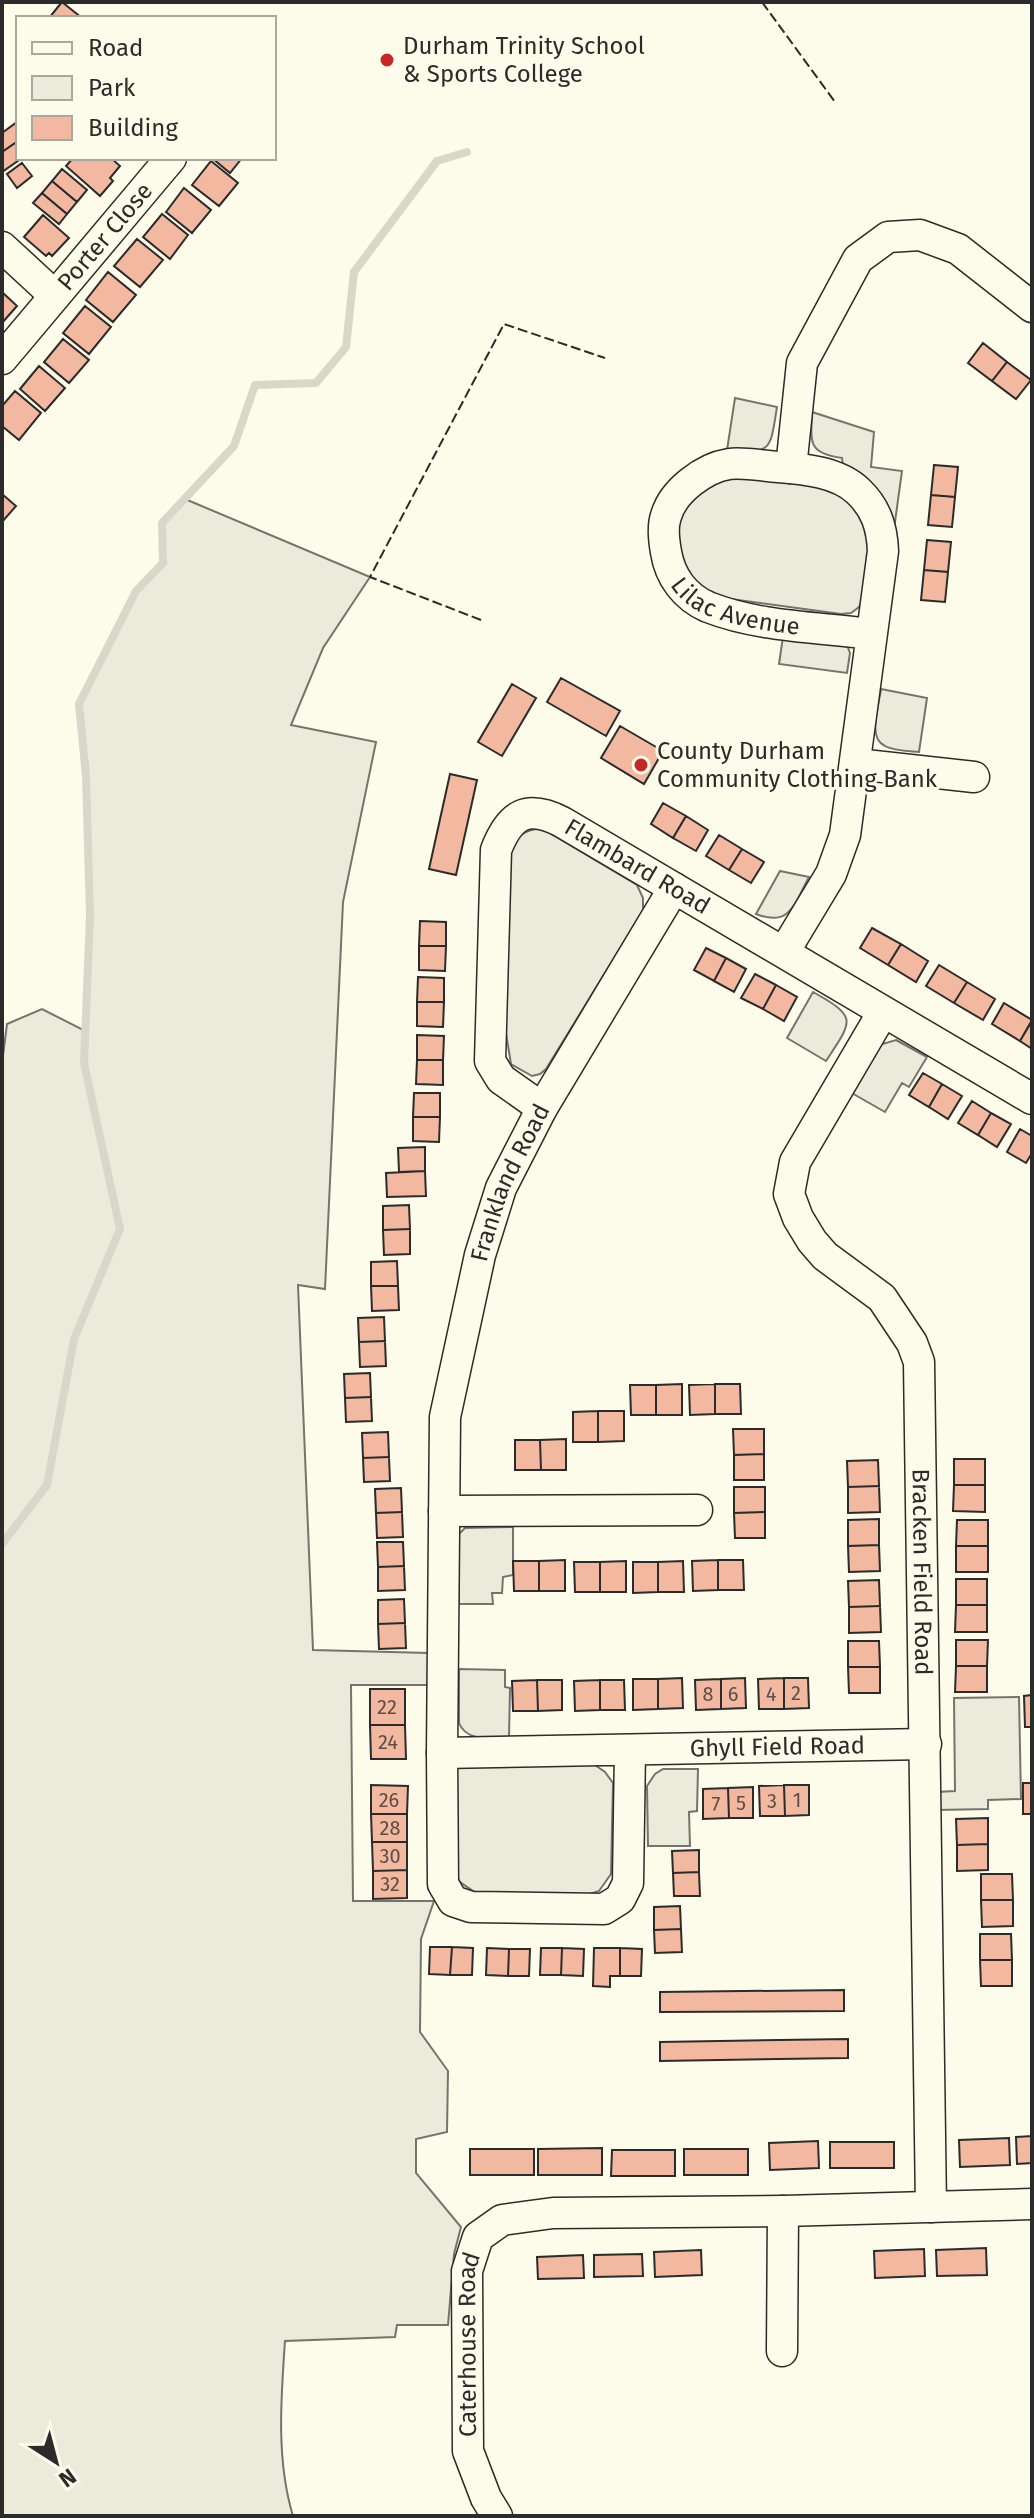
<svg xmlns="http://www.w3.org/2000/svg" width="1034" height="2518" font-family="'Fira Sans',sans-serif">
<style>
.green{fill:#ecebdb;stroke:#74746e;stroke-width:2}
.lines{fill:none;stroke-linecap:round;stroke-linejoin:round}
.stream{stroke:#d8d7c9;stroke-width:8}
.building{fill:#f2b8a0;stroke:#2b2b2b;stroke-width:2}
.minor-casing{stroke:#2b2b2b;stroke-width:33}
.minor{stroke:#fdfbea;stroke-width:30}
.fence{stroke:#2b2b2b;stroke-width:2;stroke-dasharray:10 4;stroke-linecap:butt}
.poi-dot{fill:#c62828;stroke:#fdfbea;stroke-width:3}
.labels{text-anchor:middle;stroke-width:6;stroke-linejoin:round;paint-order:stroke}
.number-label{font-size:20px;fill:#5d4e48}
.poi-label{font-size:24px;fill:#2b2b2b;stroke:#fdfbea;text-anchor:start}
.street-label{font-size:24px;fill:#2b2b2b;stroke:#fdfbea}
</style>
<rect width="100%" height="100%" fill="#fdfbea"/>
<path class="green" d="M735,398L777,407C770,451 772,454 727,450Z
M812,412L874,432L871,467L902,471L894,529C886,496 874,481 843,466L842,458C807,453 811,442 812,412Z
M725,473L832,487L865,516L870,554L863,599L859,607L851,613L841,614L716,597L689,580L674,534L681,508Z
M185,499L370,577L323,648L291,725L376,742L343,902L325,1289L298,1285L313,1650L429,1653L428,1685H351L353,1901H434L421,1939L420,2032L448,2071L447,2132L416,2139V2173L461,2227L454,2254L448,2325H397L395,2337L285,2341C281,2398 276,2460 293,2516H2V1064L7,1024L42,1009L85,1031L90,916L86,776L79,704L136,591L163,563L162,523Z
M784,630L847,645L850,653L847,673L779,664Z
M881,689L927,698L919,752C908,751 894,751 885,746C867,738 879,705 881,689Z
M541,828L637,885L643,898V911L546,1069L540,1074L532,1076L511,1064L504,1021L509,848C519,835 525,830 541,828Z
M780,871L809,877C795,902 791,928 756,914Z
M813,992C858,1017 853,1020 826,1061L787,1038Z
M896,1040L927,1057L909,1087L902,1083L885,1112L850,1092L879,1045Z
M513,1527V1575L503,1577L502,1593H492L493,1604H459V1534L465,1528Z
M459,1669L505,1670V1687L510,1688L509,1737C492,1737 467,1743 459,1723Z
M1019,1697L1021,1799L988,1800V1809L937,1810L936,1792L955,1791L954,1698Z
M592,1763L605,1772L613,1783L611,1874L599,1891L580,1897L476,1893L460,1882L450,1865L455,1767Z
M663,1769H698L697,1811L689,1812L690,1846H648L647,1786L655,1774Z"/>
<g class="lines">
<path class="stream" d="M2,1544L47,1485L74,1339L120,1229L84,1063L90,916L86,776L79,704L136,591L163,563L162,523L234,446L255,385L316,383L346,347L354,272L437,161L467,152"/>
</g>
<path class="building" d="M62,2L82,18H49Z
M17,122L18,141L2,152V133Z
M18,141V158H22L2,172V152Z
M73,158H111L120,166L110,178L113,181L100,196L66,166Z
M212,158H242L230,173Z
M211,161L238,183L219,206L192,185Z
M22,163L32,176L17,188L7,174Z
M62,169L87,190L77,202L52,181Z
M52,181L77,202L67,214L42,193Z
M184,188L211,210L192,233L166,212Z
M42,193L67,214L59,224L33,203Z
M162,214L188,235L170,259L143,237Z
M43,215L69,238L52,256L49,253L46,256L24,237Z
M137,239L163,260L140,287L114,266Z
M108,272L136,295L113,322L86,300Z
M2,292L17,306L2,323Z
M85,306L111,327L89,354L63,333Z
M63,339L89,360L69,383L44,362Z
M983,343L1007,362L992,381L968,363Z
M1007,362L1031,380L1016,399L992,381Z
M39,366L65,388L45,411L20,389Z
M15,391L41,413L19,440L2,426V406Z
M934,465L958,467L955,497L931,495Z
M2,494L16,506L2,522Z
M931,495L955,497L952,527L928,525Z
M927,540L951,542L948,572L924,570Z
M924,570L948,572L945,602L921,600Z
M561,678L620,711L606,736L547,702Z
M512,684L536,698L502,756L478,742Z
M620,726L663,751L644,784L601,758Z
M450,774L477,780L456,875L429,869Z
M663,803L686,816L673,838L651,824Z
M686,816L708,830L696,851L673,838Z
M719,835L742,849L729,870L706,856Z
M742,849L764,862L751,883L729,870Z
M420,921L446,922V946H419Z
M872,928L901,944L888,965L860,948Z
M901,944L928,961L916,982L888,965Z
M419,946H446L445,971L419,970Z
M706,948L726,958L714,981L694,970Z
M726,958L746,969L734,992L714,981Z
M939,965L967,982L954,1003L926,986Z
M755,974L776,985L763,1009L741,998Z
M418,977L444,978V1002H417Z
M967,982L995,999L983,1020L954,1003Z
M776,985L797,997L784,1021L763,1009Z
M417,1002H444L443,1027L417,1026Z
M1004,1003L1032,1020L1020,1041L992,1024Z
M1032,1021V1049L1020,1041Z
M417,1035L444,1036L443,1060H417Z
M417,1060H443V1085L416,1084Z
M923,1073L942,1084L929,1107L909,1095Z
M942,1084L962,1096L948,1119L929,1107Z
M414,1093H440V1117H413Z
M972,1101L991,1113L978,1135L958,1123Z
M991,1113L1011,1124L997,1147L978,1135Z
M413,1117H440L439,1142L413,1141Z
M1020,1129L1032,1136V1153L1026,1163L1007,1152Z
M425,1147V1171L399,1172L398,1148Z
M425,1171L426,1196L387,1197L386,1173Z
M409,1205L410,1229L383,1230V1206Z
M410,1229V1254L384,1255L383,1230Z
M397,1261L398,1286H371V1262Z
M371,1286H398L399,1310L372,1311Z
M384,1317L385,1341L359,1342L358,1318Z
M385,1341L386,1366L360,1367L359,1342Z
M370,1373L371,1397L345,1398L344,1374Z
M682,1384V1415H656V1385Z
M715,1384H740L741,1414H715Z
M715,1384V1414L690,1415L689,1385Z
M630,1385H656V1415H631Z
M371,1397L372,1421L346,1422L345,1398Z
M598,1411H624V1441L598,1442Z
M598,1411V1442H573V1412Z
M733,1429H764V1454L734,1455Z
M388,1432L389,1457L363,1458L362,1433Z
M566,1439V1470H541L540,1440Z
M515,1440H540L541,1470H515Z
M764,1454V1480H734V1455Z
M389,1457L390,1481L364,1482L363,1458Z
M954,1459H985V1485H954Z
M878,1460L879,1486L848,1487L847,1461Z
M954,1485H985V1512L953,1511Z
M879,1486L880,1512L848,1513V1487Z
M734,1487H765V1512L734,1513Z
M401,1488L402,1512L376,1513L375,1489Z
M402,1512L403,1537L377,1538L376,1513Z
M765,1512V1538H735L734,1513Z
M879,1519V1545L848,1546V1520Z
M957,1520H988V1546H956Z
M377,1542H403L404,1566L378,1567Z
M879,1545L880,1571L849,1572L848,1546Z
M956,1546H988V1572H956Z
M565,1560V1591H539V1561Z
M718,1560H743L744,1590H718Z
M718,1560V1590L693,1591L692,1561Z
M513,1561H539V1591H514Z
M626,1561V1592H600V1562Z
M683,1561L684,1592H658V1562Z
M574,1562H600V1592H575Z
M633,1562H658V1592L633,1593Z
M404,1566L405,1590L378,1591V1567Z
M956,1579H987V1605H956Z
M879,1580L880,1606L849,1607L848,1581Z
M404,1599L405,1623L378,1624V1600Z
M956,1605H987V1632H955Z
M880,1606L881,1632L849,1633V1607Z
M405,1623L406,1648L379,1649L378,1624Z
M956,1640H988L987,1666H956Z
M848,1641H879L880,1667H848Z
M956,1666H987V1692H955Z
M848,1667H880V1693H849Z
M682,1678L683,1708L658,1709V1679Z
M745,1678L746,1708L721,1709V1679Z
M784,1678V1709H759L758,1679Z
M784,1678H808L809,1708L784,1709Z
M633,1679H658V1709L633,1710Z
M721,1679V1709L696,1710L695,1680Z
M537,1680L538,1711H513L512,1681Z
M537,1680H562V1710L538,1711Z
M600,1680V1710L575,1711L574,1681Z
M600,1680H624L625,1710H600Z
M370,1689H405V1725H370Z
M1032,1695V1727H1025L1024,1696Z
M370,1725H405L406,1759H371Z
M1023,1783H1032V1814H1023Z
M371,1785L408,1786L407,1814H371Z
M784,1785L785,1816H760L759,1786Z
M784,1785H809V1815L785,1816Z
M753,1787V1818H729L728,1788Z
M728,1788L729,1818L703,1819V1789Z
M371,1814H407V1842H372Z
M988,1818V1844L957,1845L956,1819Z
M372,1842H407V1870L373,1871Z
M988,1844V1870L957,1871V1845Z
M699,1850V1872L673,1873L672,1851Z
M407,1870V1898L373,1899V1871Z
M699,1872L700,1896H674L673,1873Z
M981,1874H1012L1013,1900H981Z
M981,1900H1013V1926L982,1927Z
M680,1906L681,1929L654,1930V1907Z
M681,1929L682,1952L655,1953L654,1930Z
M980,1934H1011L1012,1960H980Z
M430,1947H452L450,1975L429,1974Z
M452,1947L473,1948L472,1975H450Z
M487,1948L509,1949L508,1976L486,1975Z
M541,1948H562L561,1975H540Z
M562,1948L584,1949L583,1976L561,1975Z
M594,1948H620V1976H610V1987L593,1986Z
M620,1948L642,1949L641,1976H620Z
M509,1949H530L529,1976H508Z
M980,1960H1012V1986H981Z
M844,1990V2011L660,2012V1992Z
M848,2039V2058L660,2061V2042Z
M1032,2136V2163L1017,2164L1016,2137Z
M1009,2138L1010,2165L960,2167L959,2140Z
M818,2141L819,2168L770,2170L769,2143Z
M830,2142H894V2168H830Z
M602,2148V2175H538V2149Z
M470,2149H534V2175H470Z
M684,2149H748V2175H684Z
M612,2150H675V2176H611Z
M986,2248L987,2275L937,2276L936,2250Z
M924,2249L925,2276L875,2278L874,2251Z
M701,2250L702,2275L655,2277L654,2252Z
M642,2254L643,2276L594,2277V2255Z
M583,2255L584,2278L538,2279L537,2257Z"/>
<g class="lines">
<g class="minor-casing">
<g id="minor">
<path d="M2,247L54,295"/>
<path id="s1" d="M2,359L171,158"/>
<path d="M791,468L802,363L858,259L888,237L920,235L958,249L1032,307"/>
<path d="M856,764L974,777"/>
<path id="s2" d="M784,952L831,874L845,835L883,551C882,527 876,508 858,491C838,472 805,469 778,467C763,466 744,462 729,464C704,468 673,491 666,516C662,527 664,541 666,552C670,577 685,597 708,607C759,627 817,627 870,634"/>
<path id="s3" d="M883,1012L795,1162L789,1194L798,1218L812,1241L825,1256L882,1298L912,1343L919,1362L931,2207"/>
<path id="s4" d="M542,1108L501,1079L490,1061L496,850C510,814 527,804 562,822L1032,1099"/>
<path d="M444,1511L697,1510"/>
<path id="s5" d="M630,1750L628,1883L620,1899L604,1909L471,1907L453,1901L443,1884L442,1753L926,1744"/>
<path id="s6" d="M442,1753L445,1417L480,1255L501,1188L542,1108L674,888"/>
<path d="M782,2351L783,2211"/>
<path id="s7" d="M497,2516L486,2498L468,2451L467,2271L478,2237L502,2220L553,2213L783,2211L1032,2204"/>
</g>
</g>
<use href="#minor" class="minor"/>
<path class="fence" d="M762,2L835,102
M481,620L370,577L504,324L605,358"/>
</g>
<g class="poi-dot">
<circle cx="387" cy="60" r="8"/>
<circle cx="641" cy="765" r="8"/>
</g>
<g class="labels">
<g class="number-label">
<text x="796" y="1700">2</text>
<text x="708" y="1701">8</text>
<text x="733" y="1701">6</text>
<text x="771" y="1701">4</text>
<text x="387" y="1714">22</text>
<text x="388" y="1749">24</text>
<text x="389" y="1807">26</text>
<text x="797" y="1807">1</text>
<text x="772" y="1808">3</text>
<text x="741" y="1810">5</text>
<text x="716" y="1811">7</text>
<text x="390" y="1835">28</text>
<text x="390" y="1863">30</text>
<text x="390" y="1891">32</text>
</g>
<g class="poi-label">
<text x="403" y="54">Durham Trinity School<tspan x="403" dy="28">&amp; Sports College</tspan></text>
<text x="657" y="759">County Durham<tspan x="657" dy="28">Community Clothing Bank</tspan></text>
</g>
<g class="street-label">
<text dy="8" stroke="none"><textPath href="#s1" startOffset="160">Porter Close</textPath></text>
<text dy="8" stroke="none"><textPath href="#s2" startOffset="840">Lilac Avenue</textPath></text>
<text dy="8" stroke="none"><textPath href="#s4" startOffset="456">Flambard Road</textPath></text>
<text dy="8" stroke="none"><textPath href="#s6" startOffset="580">Frankland Road</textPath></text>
<text dy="8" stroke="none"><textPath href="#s3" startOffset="634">Bracken Field Road</textPath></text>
<text dy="8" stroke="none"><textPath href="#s5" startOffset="808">Ghyll Field Road</textPath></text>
<text dy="8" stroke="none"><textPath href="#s7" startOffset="178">Caterhouse Road</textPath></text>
</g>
</g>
<rect width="1034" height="2518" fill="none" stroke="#2b2b2b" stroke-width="8"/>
<rect x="16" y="16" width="260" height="144" fill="#fdfbea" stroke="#a9a89e" stroke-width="2"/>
<rect x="32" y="42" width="40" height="12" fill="#fdfbea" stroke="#a9a89e" stroke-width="2"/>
<text x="88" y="56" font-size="24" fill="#2b2b2b">Road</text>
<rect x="32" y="76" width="40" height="24" fill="#ecebdb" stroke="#a9a89e" stroke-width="2"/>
<text x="88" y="96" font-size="24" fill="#2b2b2b">Park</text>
<rect x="32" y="116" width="40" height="24" fill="#f2b8a0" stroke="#a9a89e" stroke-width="2"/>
<text x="88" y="136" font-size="24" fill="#2b2b2b">Building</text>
<g transform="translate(56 2462) rotate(144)" stroke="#fdfbea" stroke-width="6" paint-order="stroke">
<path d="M0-6L14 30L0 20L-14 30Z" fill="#2b2b2b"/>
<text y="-12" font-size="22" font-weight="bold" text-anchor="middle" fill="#2b2b2b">N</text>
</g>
</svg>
